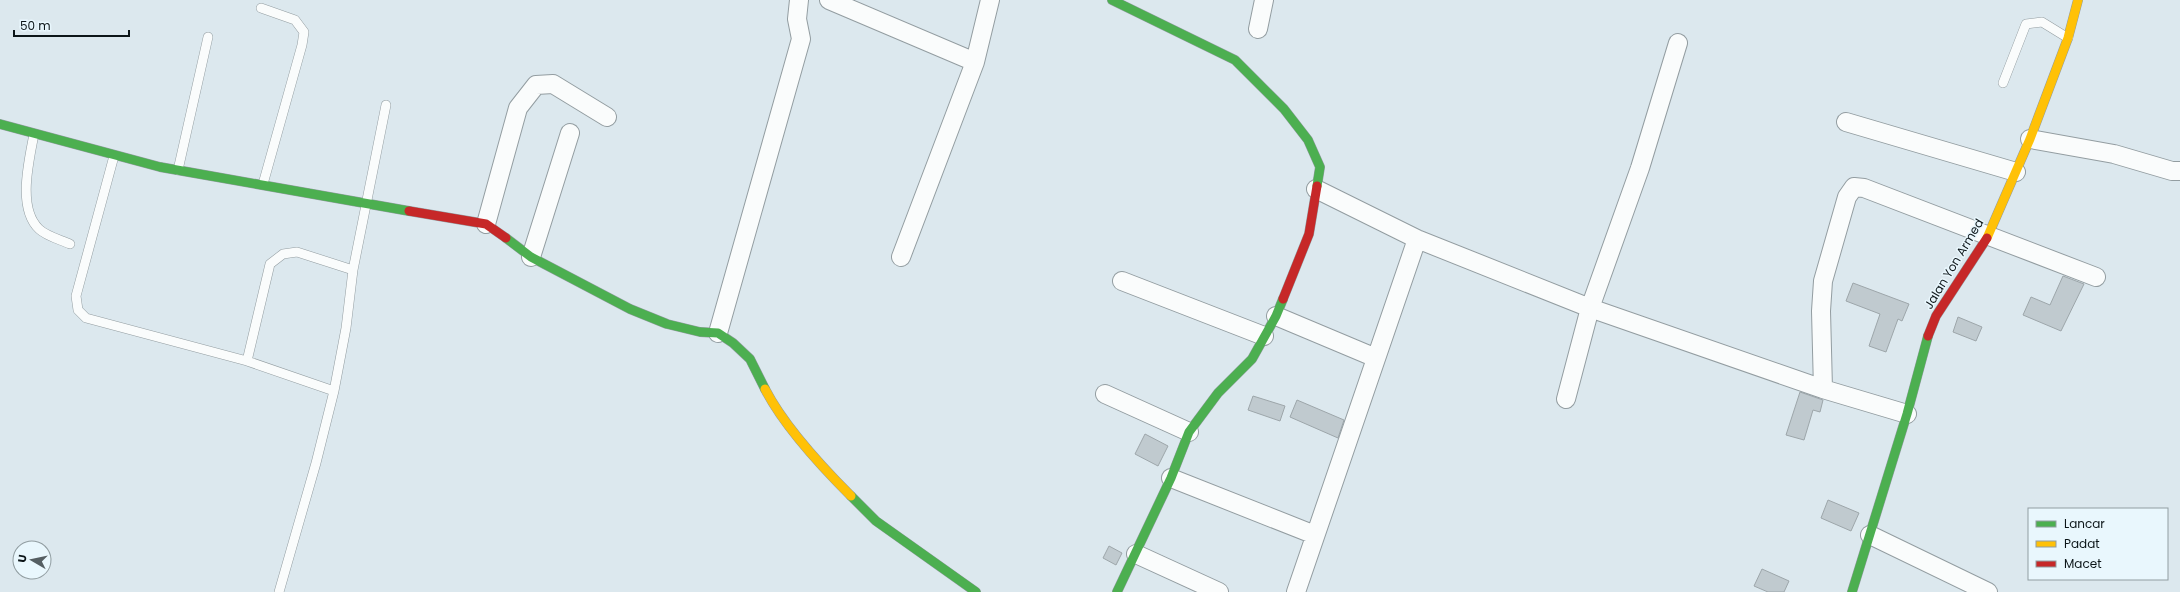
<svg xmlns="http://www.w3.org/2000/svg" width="2180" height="592" font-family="Poppins,sans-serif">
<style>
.building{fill:#c0cacf;stroke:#9da6aa}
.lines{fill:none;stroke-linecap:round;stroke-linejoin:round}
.lane-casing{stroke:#939da1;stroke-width:10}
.street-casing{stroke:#939da1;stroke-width:20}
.fast-casing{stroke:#939da1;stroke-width:10}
.slow-casing{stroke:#939da1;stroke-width:10}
.jam-casing{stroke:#939da1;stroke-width:10}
.lane{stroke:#fafcfc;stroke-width:9}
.street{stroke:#fafcfc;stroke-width:18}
.fast{stroke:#4caf50;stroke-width:9}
.slow{stroke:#ffc107;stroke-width:9}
.jam{stroke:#c62828;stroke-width:9}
.labels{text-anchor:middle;stroke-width:3;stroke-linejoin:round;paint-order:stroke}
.street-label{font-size:12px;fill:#0c1518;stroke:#e9f7fd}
</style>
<rect width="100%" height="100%" fill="#dce8ee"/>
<path class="building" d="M2063,276L2084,284L2061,331L2023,315L2031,297L2050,305Z
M1853,283L1909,304L1902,321L1898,319L1886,352L1869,346L1880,314L1846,301Z
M1958,317L1982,327L1976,341L1953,332Z
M1800,392L1823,400L1820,412L1813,410L1804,440L1786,435Z
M1253,396L1285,406L1280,421L1248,410Z
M1297,400L1344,420L1338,438L1290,417Z
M1145,434L1168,446L1158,466L1135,454Z
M1828,500L1859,513L1851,531L1821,518Z
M1109,546L1122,553L1116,565L1103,558Z
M1762,569L1789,581L1784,592H1768L1754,586Z"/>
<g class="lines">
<g class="lane-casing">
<path id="lane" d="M261,8L295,20L304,32L302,45L263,184
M2003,83L2026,24L2042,22L2068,38
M34,134C29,161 17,208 39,229C46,236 61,240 70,244
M114,156L76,296L78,310L86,318L247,361L334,391
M178,170L208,37
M247,361L270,264L283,254L297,252L353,270
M279,592L316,463L334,391L346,328L353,270L386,105"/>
</g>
<g class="street-casing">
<path id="street" d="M829,0L975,62L990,0
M1258,29L1264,0
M1846,122L2016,172
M2030,139L2114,154L2172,171H2180
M1316,189L1417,239L1590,308L1823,389L1907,414
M486,224L518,108L536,85L553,84L607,117
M531,257L570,133
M901,257L975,62
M1122,281L1264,336
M1276,316L1376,358
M718,333L801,39L797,19L799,0
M1823,389L1821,311L1823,281L1847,197L1854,187L1864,188L2096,277
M1105,394L1189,432
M1566,399L1590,308L1640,168L1678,43
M1171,478L1315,535
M1870,535L1988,592
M1136,554L1219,592
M1296,592L1417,239"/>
</g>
<g class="fast-casing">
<path id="fast" d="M1112,0L1235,60L1284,109L1308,140L1320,167L1317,186
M0,124L160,167L409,211
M506,238L531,257L630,309L667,324L700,332L718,333L733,343L750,359L765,389
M851,496L876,521L976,592
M1117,592L1171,478L1189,432L1218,393L1252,359L1276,316L1283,299
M1852,592L1907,414L1928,336"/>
</g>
<g class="slow-casing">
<path id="slow" d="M1987,238L2030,139L2068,38L2078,0
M765,389C783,424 823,468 851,496"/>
</g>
<g class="jam-casing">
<path id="jam" d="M409,211L486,224L506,238
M1283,299L1309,234L1317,186
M1928,336L1936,316L1987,238"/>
</g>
<use href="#lane" class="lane"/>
<use href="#street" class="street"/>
<use href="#fast" class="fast"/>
<use href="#slow" class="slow"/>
<use href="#jam" class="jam"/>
</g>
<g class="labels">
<g class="street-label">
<text transform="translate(1954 264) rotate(-59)" y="4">Jalan Yon Armed</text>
</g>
</g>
<rect x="2028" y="508" width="140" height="72" fill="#e9f7fd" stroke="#919da1"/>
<rect x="2036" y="521" width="20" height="6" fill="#4caf50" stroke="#919da1"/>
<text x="2064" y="528" font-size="12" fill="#0c1518">Lancar</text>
<rect x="2036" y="541" width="20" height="6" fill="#ffc107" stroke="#919da1"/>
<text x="2064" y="548" font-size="12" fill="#0c1518">Padat</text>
<rect x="2036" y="561" width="20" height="6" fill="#c62828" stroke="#919da1"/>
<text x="2064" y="568" font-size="12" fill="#0c1518">Macet</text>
<g transform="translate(32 560) rotate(279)"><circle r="19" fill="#e9f7fd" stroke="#919da1"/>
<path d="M0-3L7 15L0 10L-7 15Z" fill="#555f63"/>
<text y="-6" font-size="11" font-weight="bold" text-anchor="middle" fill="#0c1518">U</text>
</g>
<path d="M14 30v6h115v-6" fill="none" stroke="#0c1518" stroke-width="2"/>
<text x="20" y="30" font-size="12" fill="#0c1518" stroke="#e9f7fd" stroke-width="3" paint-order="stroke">50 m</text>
</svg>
